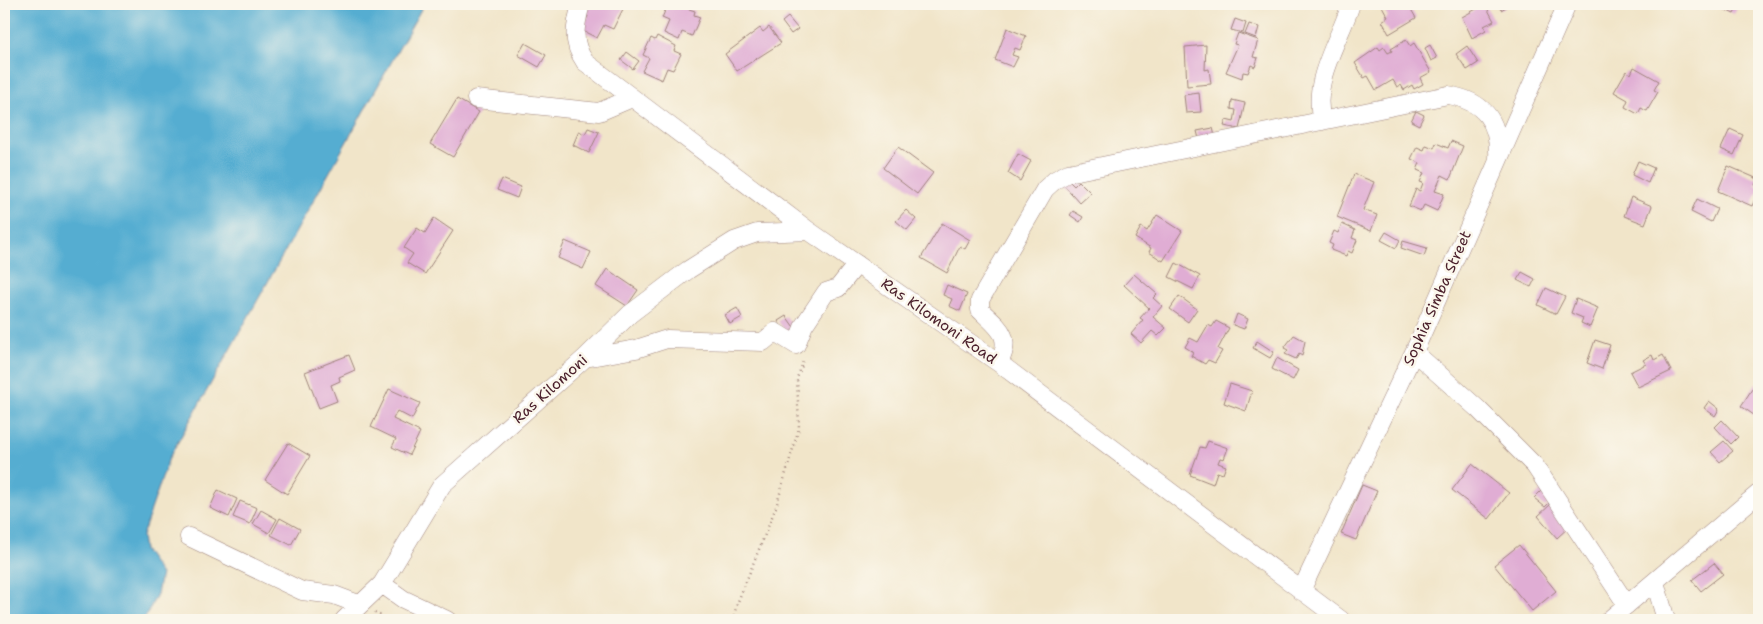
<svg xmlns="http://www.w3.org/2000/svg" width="1763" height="624" font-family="'Shantell Sans',sans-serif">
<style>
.water{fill:#54add1;stroke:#4f667e}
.building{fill:#e0add4}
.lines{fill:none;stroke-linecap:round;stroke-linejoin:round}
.minor-casing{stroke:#9e827a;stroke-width:19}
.path{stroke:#9e827a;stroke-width:2.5;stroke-dasharray:1 4;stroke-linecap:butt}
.minor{stroke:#fff;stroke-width:18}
.labels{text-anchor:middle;stroke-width:5;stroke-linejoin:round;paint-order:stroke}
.street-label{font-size:15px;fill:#4a1f2b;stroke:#fbf7ec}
</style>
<rect width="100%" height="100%" fill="#fbf7ec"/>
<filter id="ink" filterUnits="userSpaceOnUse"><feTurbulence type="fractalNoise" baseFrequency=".02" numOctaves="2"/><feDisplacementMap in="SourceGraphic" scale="10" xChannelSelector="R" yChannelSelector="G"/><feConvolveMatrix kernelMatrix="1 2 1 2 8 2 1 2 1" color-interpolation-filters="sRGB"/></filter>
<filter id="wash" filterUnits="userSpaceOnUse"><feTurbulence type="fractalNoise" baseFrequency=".0096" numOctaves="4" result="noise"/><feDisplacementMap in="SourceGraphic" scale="20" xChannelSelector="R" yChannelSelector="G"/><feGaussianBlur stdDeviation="1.12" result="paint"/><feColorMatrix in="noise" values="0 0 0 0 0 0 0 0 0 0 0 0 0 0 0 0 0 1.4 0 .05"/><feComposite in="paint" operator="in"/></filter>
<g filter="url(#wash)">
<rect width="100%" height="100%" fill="#f1e5c9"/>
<path class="water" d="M4,4H424L169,458L142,536L144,550L161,574L157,594L144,620H4Z"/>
<g id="blocks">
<path class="building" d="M591,4H617L624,7L613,29L604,25L597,38L581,30L588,16L582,13Z
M674,4L695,11L694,15L700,17L692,36L682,32L679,40L664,33L669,21L662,18L667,6L672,9Z
M1386,4H1408L1416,18L1389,34L1382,21L1388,17L1382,6Z
M1485,4L1494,21L1484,26L1486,30L1472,38L1462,17Z
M1497,4H1511L1501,10Z
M1718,4H1739L1734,14L1717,6Z
M788,17L798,29L791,34L782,22Z
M1235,19L1246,23L1243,33L1231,30Z
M1249,24L1259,27L1256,38L1245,34Z
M769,27L781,43L737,71L725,54L760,28L763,32Z
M1007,28L1026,36L1020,50L1015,48L1012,55L1018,57L1013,67L995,60Z
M1238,33L1258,40L1253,57L1258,58L1255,67L1251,65L1248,73L1243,72L1242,78L1226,72L1238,45L1234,44Z
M657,36L676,46L674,51L681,54L673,70L667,68L662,80L642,71L649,58L643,55L651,38L655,40Z
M1406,40L1410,46L1414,43L1431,72L1420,78L1423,84L1414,89L1412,85L1404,90L1401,85L1397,87L1393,80L1376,90L1368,76L1364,78L1355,63L1378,47L1380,50L1384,47L1388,53L1392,51L1391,49Z
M525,43L546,55L539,67L518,55Z
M1206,45L1205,70L1209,69L1211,84L1187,86L1185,47Z
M1430,45L1437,58L1431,61L1425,48Z
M1467,46L1478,63L1467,70L1456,54Z
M627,52L639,61L633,69L621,60Z
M1634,67L1659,81L1654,90L1658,92L1647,111L1641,108L1638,114L1625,107L1628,100L1614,92L1626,71L1631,74Z
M1199,93L1201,112L1186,113L1184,95Z
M457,99L479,112L453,157L430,144Z
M1232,100L1245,103L1239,129L1224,126L1226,120L1234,122L1236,110L1231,109Z
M1416,111L1424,115L1419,125L1411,121Z
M588,128L599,132L589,153L573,145L579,131L585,134Z
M1213,128L1215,136L1199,139L1197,131Z
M1730,129L1743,135L1734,155L1721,149Z
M1451,141L1463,146L1450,179L1442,175L1435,191L1444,194L1437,211L1424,205L1421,211L1409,206L1416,189L1420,191L1423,183L1420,182L1424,173L1417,170L1420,163L1411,159L1417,147L1424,150L1426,145L1434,148L1436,143L1448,148Z
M898,147L933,173L917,194L883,168Z
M1018,154L1031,161L1020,181L1008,173Z
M1638,161L1654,168L1648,183L1632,175Z
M1728,166L1758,179L1755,185L1759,186V190L1752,206L1718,191Z
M1354,174L1374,182L1363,210L1377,215L1371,231L1337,217Z
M502,179L521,187L517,198L497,190Z
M1068,180L1074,186L1079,181L1091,193L1080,203L1063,184Z
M1631,197L1652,206L1645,224L1624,216Z
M1697,199L1717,209L1711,222L1691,212Z
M906,210L916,219L907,230L896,221Z
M1073,211L1083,217L1080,222L1070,215Z
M1157,215L1182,231L1163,261L1149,252L1151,248L1135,238L1141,227L1147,231Z
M434,218L453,231L425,274L407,263L413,254L404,248L417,228L425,233Z
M942,223L970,240L965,249L960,246L947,273L921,258Z
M1342,224L1355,230L1352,238L1357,240L1352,253L1348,251L1346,256L1331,250L1333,245L1329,243L1334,231L1338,233Z
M1386,232L1400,240L1396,248L1381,240Z
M565,241L591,252L583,269L558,258Z
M1403,241L1427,248L1424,256L1401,248Z
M1176,263L1200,276L1193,289L1169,277Z
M607,269L638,290L627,306L596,286Z
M1522,272L1535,279L1531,287L1517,280Z
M1134,274L1157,294L1153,298L1162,306L1153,317L1166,328L1158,336L1152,331L1141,343L1131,334L1143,320L1140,318L1149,308L1124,285Z
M947,285L967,294L960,311L949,306L952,299L943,295Z
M1546,288L1565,297L1556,314L1538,305Z
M1179,296L1197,309L1188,322L1170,309Z
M1576,299L1598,308L1590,327L1581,323L1583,318L1571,313Z
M737,308L742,317L730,324L725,315Z
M1237,314L1248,319L1244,329L1233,325Z
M786,316L796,330L788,336L778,321Z
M1216,321L1229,328L1218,349L1222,351L1215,363L1208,360L1205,364L1191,356L1193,352L1185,347L1190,338L1198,342L1208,325L1212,327Z
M1294,335L1305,341L1302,356L1299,354L1296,359L1285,354L1288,350L1284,348Z
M1595,340L1610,345L1602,369L1587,363Z
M1257,341L1274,352L1270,358L1253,348Z
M349,355L355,370L339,377L340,381L331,385L337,401L319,408L305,372Z
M1652,355L1654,360L1663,355L1671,371L1638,387L1630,372L1646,364L1643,360Z
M1277,358L1298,370L1293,380L1272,369Z
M1756,383L1759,385L1758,418L1741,406Z
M1230,384L1252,391L1246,411L1224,403Z
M389,389L420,403L412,419L397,411L393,419L420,432L409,455L392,447L396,439L371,427Z
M1709,401L1719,409L1715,416L1704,408Z
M1722,420L1738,437L1731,444L1715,427Z
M1208,441L1228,448L1224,459L1220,458L1218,463L1226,466L1223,474L1217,472L1213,484L1190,475L1200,447L1205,448Z
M1724,441L1733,451L1720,462L1711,452Z
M288,443L310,456L287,494L265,480Z
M1472,464L1509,493L1489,519L1452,490Z
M1362,485L1377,491L1356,540L1341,534Z
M218,490L237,499L229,517L210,508Z
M1542,490L1552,500L1545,507L1534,498Z
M240,501L257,508L250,524L233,517Z
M1551,504L1570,526L1557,538L1538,516Z
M261,510L277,519L269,533L253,524Z
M280,518L300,529L291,545L271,535Z
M1519,545L1556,591L1532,611L1494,565Z
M1714,563L1723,574L1701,591L1692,580Z"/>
</g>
</g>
<g filter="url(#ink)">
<use href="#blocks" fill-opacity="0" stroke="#9e827a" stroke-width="1"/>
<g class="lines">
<g class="minor-casing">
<path id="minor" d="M581,4C575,26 571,42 585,62L809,231L999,363L1341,620
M476,99L599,112L632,98
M1322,121C1311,80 1339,42 1351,4
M1414,352L1478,409L1535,466L1627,605
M585,358L636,349L667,339L763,342L775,332L796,345L804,325L826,292L838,288L857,264
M999,363C1013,336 999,328 980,310V300L1045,189L1055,180L1068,173L1448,95C1484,101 1500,122 1498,159
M189,537L302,591L334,595L358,604
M1655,582L1666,620
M382,584L403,599L447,620
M1301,591L1414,352L1567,4
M344,620L382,584L442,485L585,358L630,314L688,270L734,241L757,233L809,231
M1609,620L1759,493"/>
</g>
<path class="path" d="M375,612L387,620
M733,620L737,604L776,507L799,428L797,378L803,363L801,358"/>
<use href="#minor" class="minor"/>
</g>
</g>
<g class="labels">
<g class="street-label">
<text transform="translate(1437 298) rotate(-66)" y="5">Sophia Simba Street</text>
<text transform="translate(939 321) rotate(35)" y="5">Ras Kilomoni Road</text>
<text transform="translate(550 389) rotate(-42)" y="5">Ras Kilomoni</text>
</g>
</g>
<rect width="1763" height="624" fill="none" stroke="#fbf7ec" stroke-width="20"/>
</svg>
